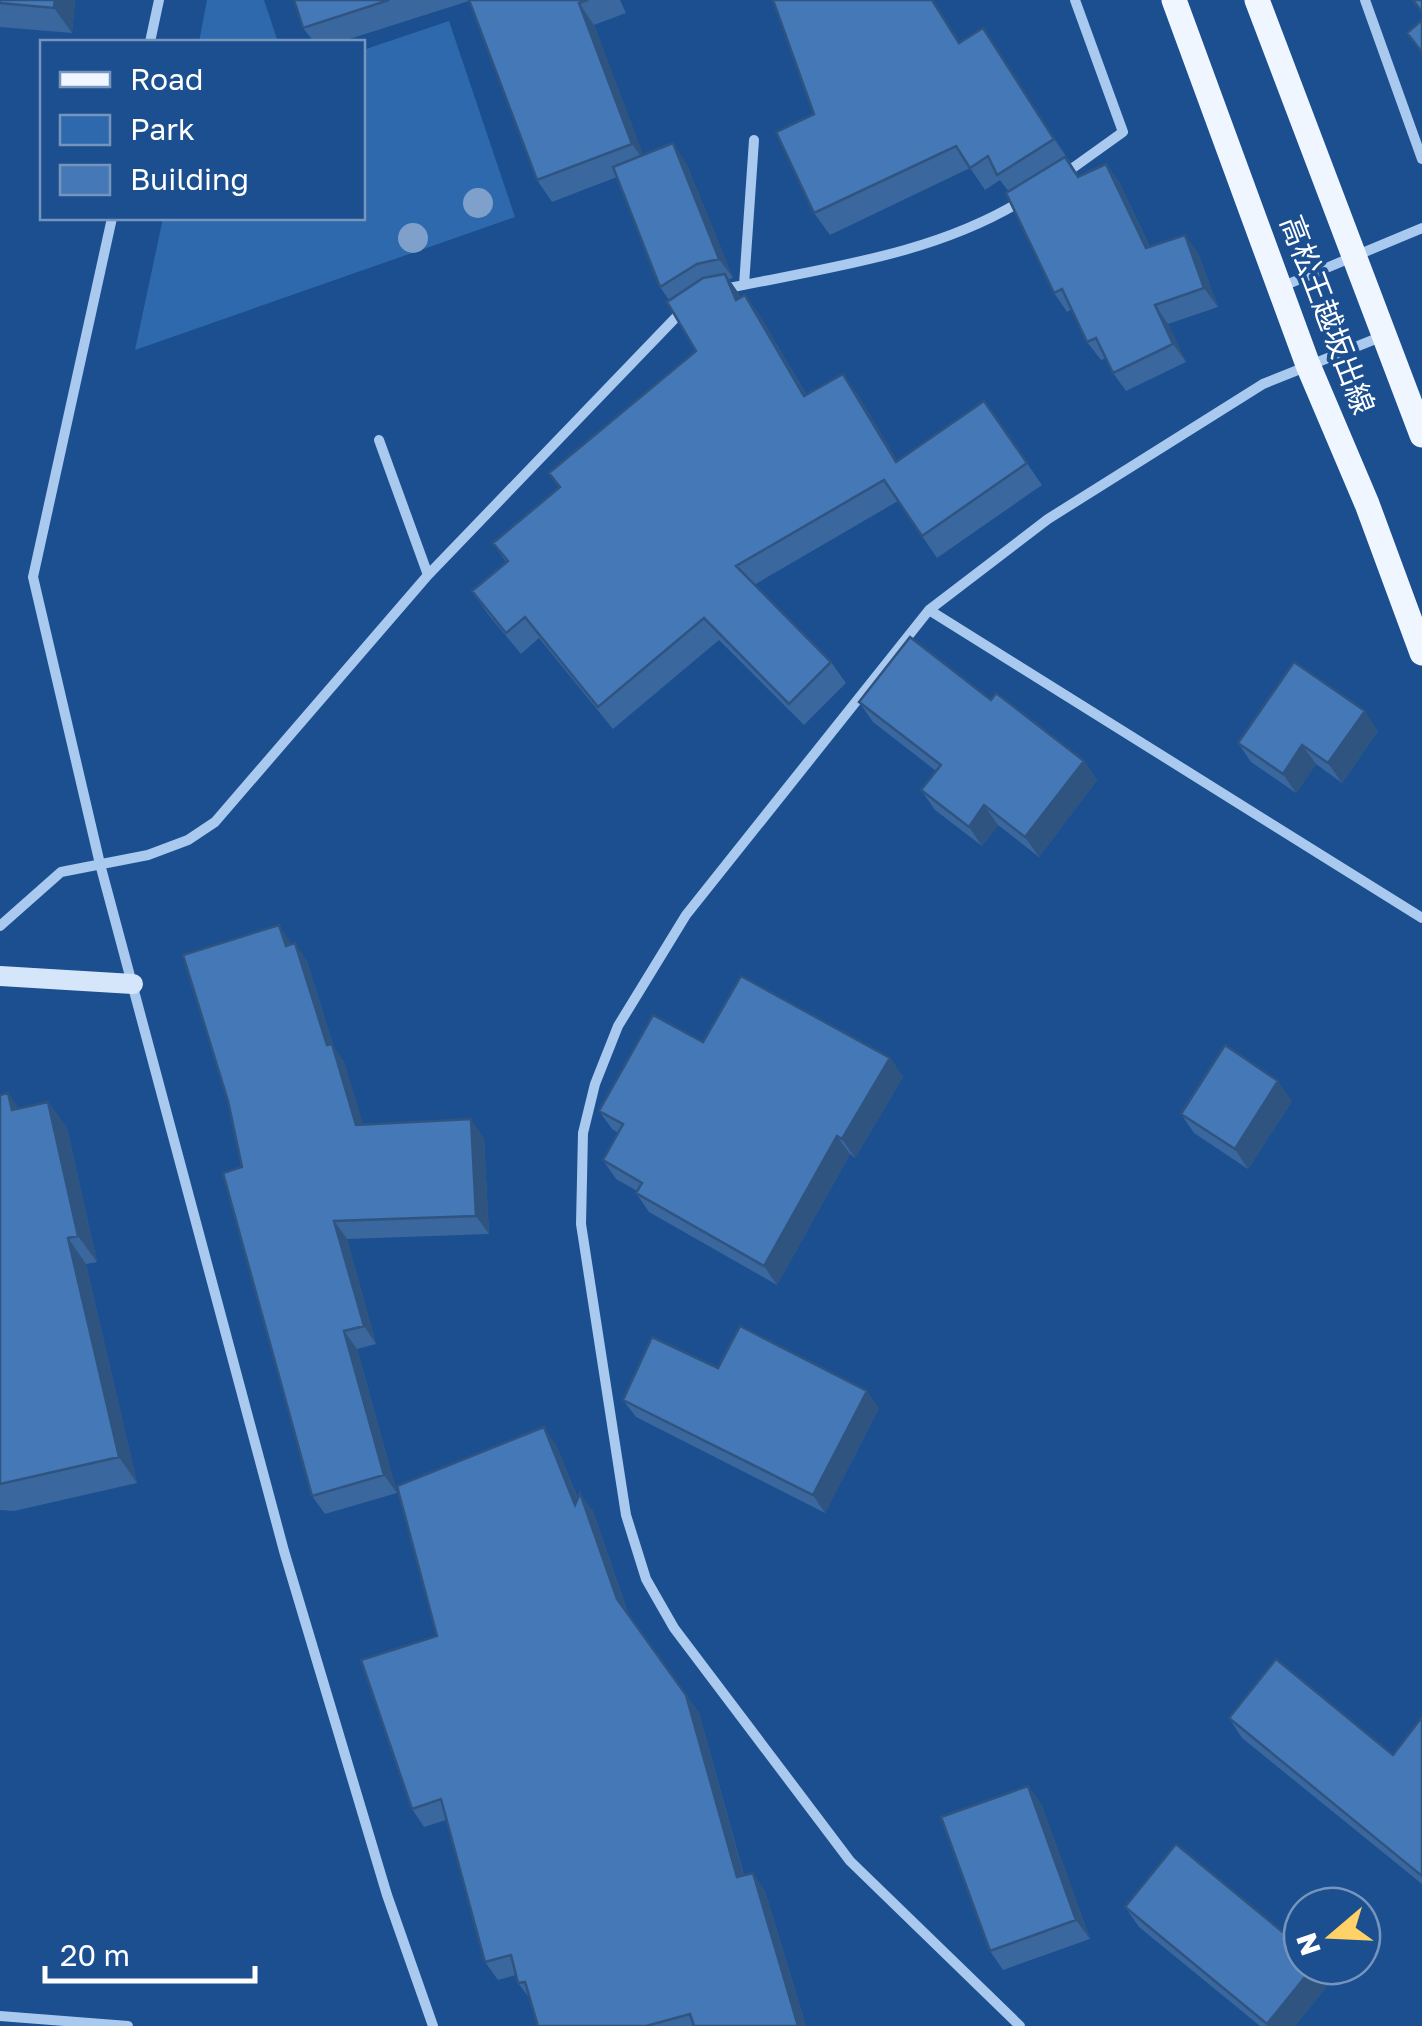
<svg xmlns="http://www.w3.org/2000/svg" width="1422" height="2026" font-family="'Golos Text','Noto Sans JP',sans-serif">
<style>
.green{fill:#2e69ad}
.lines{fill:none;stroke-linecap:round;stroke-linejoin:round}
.street{stroke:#a9c9ee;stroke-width:10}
.secondary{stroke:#d6e6fa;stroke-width:20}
.primary{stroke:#f0f6ff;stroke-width:25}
.tree{fill:#7ea0ca}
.wall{fill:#3a679d}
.shaded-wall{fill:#305480}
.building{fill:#4478b7;stroke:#305480;stroke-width:2.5}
.labels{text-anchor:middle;stroke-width:8;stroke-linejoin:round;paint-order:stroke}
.street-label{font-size:30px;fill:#fff;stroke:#1b4f8f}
</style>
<rect width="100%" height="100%" fill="#1b4f8f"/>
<path class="green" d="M207,0H264L278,42H199Z
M449,21L515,217L135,350L163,218H362L363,50Z"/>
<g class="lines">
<path class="street" d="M1365,0L1422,159
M150,42L159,0
M1063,175L1123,132L1075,0
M112,218L33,577L100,864L284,1551L387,1895L433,2026
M744,285L754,140
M1281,287L1422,228
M724,289C824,268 934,255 1023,200
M379,440L428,575
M929,610L1422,918
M0,926L61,872L148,855L188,840L215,822L428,575L683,310
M0,2016L128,2026
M1020,2026L850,1861L674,1628L646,1579L626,1515L581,1224L583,1133L595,1084L618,1026L686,915L929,610L1048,519L1263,384L1383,336"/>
<path class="secondary" d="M0,976L133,984"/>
<path class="primary" d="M1174,0L1308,365L1367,504L1422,653
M1257,0L1422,435"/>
</g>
<g class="tree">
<circle cx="478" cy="203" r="15"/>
<circle cx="413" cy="238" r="15"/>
</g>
<path class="wall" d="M0,0H75L72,33L0,27Z
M294,0H620L626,13L594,25L643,155L686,163L733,278L729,279L741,298L745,295L760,316L806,394L858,395L897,461L984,401L1042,485L937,558L898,501L754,585L831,662L846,683L804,725L719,640L613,729L539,638L521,654L487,613L472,591L506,562L493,543L559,487L549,473L696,351L669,300L660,287L617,177L552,202L537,180L469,1L340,42H314L303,28Z
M983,28L1079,176L1106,164L1119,182L1150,247L1198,253L1218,307L1168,324L1186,362L1126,391L1113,373L1106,358L1101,360L1087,342L1072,309L1067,312L1054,293L1009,192L1000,180L985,190L970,168L830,235L814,213V114L960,43Z
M991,700L1084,761L1097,780L1039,857L998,825L982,846L935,810L921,790L936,771L873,722L859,702Z
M1378,731L1342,783L1316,764L1296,793L1251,762L1238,743Z
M292,944L307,961L334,1048L344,1062L363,1125L484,1138L489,1234L347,1239L376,1344L357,1349L397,1493L325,1514L312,1496Z
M703,1042L890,1058L903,1077L855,1158L850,1154L777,1285L649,1212L636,1193L637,1191L616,1179L603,1160L618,1133L612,1129L599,1111Z
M8,1093L19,1109L48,1102L67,1128L97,1262L86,1264L137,1483L14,1511L0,1510V1095Z
M1292,1101L1248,1169L1194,1133L1181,1114Z
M623,1400L879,1408L825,1513L636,1417Z
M556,1445L578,1499L593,1511L629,1616L699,1713L744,1875L765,1891L806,2026H538L531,2000L518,1983L516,1975L498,1980L485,1962L446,1820L424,1827L412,1809L437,1636Z
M1422,1717V1884L1242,1738L1229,1718L1393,1755Z
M1028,1786L1042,1806L1090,1939L1003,1970L990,1951Z
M1125,1907L1302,1966H1322L1332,1980L1295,2026H1260L1139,1927Z"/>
<path class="shaded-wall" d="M55,0H75L72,33L54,8Z
M579,3L594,25L647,165L632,144Z
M983,28L998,49L1069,161L1054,139Z
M673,143L686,163L733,278L719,259Z
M1106,164L1119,182L1159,267L1146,248Z
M1185,235L1198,253L1218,307L1204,288Z
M725,274L740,295L750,322L736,300Z
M745,295L760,316L819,417L804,396Z
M1155,305L1168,324L1186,362L1173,344Z
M843,374L858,395L911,483L896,462Z
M1365,711L1378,731L1342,783L1328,763Z
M1302,745L1316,764L1296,793L1283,774Z
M1084,761L1097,780L1039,857L1025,837Z
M984,805L998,825L982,846L969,827Z
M279,925L291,943L299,964L286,946Z
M295,943L307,961L334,1048L344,1062L369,1144L356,1125L327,1045Z
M890,1058L903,1077L855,1158L842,1139Z
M1278,1081L1292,1101L1248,1169L1235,1149Z
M8,1093L27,1119L12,1110Z
M48,1102L67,1128L97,1262L78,1236Z
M471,1119L484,1138L489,1234L476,1216Z
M837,1136L850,1154L777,1285L764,1266Z
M334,1221L347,1239L376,1344L364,1326Z
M68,1238L86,1264L137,1483L119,1457Z
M344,1331L357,1349L397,1493L384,1475Z
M867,1391L879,1408L825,1513L813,1495Z
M544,1427L556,1445L587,1523L575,1505Z
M580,1493L593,1511L629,1617L617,1599Z
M686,1695L699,1713L749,1895L737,1877Z
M1028,1786L1042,1806L1090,1939L1076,1920Z
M753,1873L765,1891L806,2026H798Z
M1314,1966H1322L1332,1980L1295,2026H1269L1267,2024Z"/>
<path class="building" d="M0,0H55L54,8L0,3Z
M294,0H389L303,28Z
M469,0H588L579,3L632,144L537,180Z
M773,0H932L959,43L983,28L1054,139L997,175L988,156L970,168L956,146L814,213L776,132L814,114Z
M1413,0H1422V12Z
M1422,20V52L1407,33Z
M673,143L719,259L697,264L660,287L613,167Z
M1065,157L1078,177L1106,164L1146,248L1185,235L1204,288L1155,305L1173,344L1113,373L1096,338L1087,342L1062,289L1054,293L1006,193Z
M725,274L736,300L745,295L804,396L843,374L896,462L984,401L1027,463L922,536L884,480L736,566L831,662L789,704L704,618L598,707L525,617L506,633L472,591L508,561L493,543L560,487L549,473L696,351L667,302L703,278Z
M910,637L991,700L996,693L1084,761L1025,837L984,805L969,827L921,790L941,765L859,702Z
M1294,662L1365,711L1328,763L1302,745L1283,774L1238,743Z
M279,925L286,946L295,943L327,1045L332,1044L356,1125L471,1119L476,1216L334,1221L364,1326L344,1331L384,1475L312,1496L223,1173L242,1167L228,1101L183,955Z
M741,976L890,1058L842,1139L837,1136L764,1266L636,1193L642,1183L603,1160L623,1124L599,1111L653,1015L703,1042Z
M1225,1045L1278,1081L1235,1149L1181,1114Z
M8,1093L12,1110L48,1102L78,1236L68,1238L119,1457L0,1484V1095Z
M740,1326L867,1391L813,1495L623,1400L652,1337L718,1368Z
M544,1427L575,1505L580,1493L617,1599L686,1695L737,1877L753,1873L798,2026H694L690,2014L646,2026H538L525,1982L518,1983L511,1955L485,1962L441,1799L412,1809L361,1660L437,1636L397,1486Z
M1276,1659L1393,1755L1422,1717V1876L1229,1718Z
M1028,1786L1076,1920L990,1951L941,1817Z
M1176,1844L1302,1948V1966H1314L1267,2024L1125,1907Z"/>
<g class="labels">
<g class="street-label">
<text transform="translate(1327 315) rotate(69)" y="10">高松王越坂出線</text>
</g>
</g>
<rect x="40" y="40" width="325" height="180" fill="#1b4f8f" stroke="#7695bc" stroke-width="2.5"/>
<rect x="60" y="72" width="50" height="15" fill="#f0f6ff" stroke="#7695bc" stroke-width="2.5"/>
<text x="130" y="90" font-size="30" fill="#ffffff">Road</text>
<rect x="60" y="115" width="50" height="30" fill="#2e69ad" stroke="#7695bc" stroke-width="2.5"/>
<text x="130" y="140" font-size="30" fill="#ffffff">Park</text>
<rect x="60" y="165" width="50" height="30" fill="#4478b7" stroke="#7695bc" stroke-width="2.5"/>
<text x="130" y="190" font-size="30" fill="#ffffff">Building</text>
<g transform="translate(1332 1936) rotate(251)"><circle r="48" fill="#1b4f8f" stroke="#7695bc" stroke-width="2.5"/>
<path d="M0-8L18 38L0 25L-18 38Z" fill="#ffd166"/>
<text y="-15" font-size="28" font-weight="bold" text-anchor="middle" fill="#ffffff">N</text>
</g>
<path d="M45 1966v15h210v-15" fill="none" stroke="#ffffff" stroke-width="5"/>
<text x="60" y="1966" font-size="30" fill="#ffffff" stroke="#1b4f8f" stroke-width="8" paint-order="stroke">20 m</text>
</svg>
